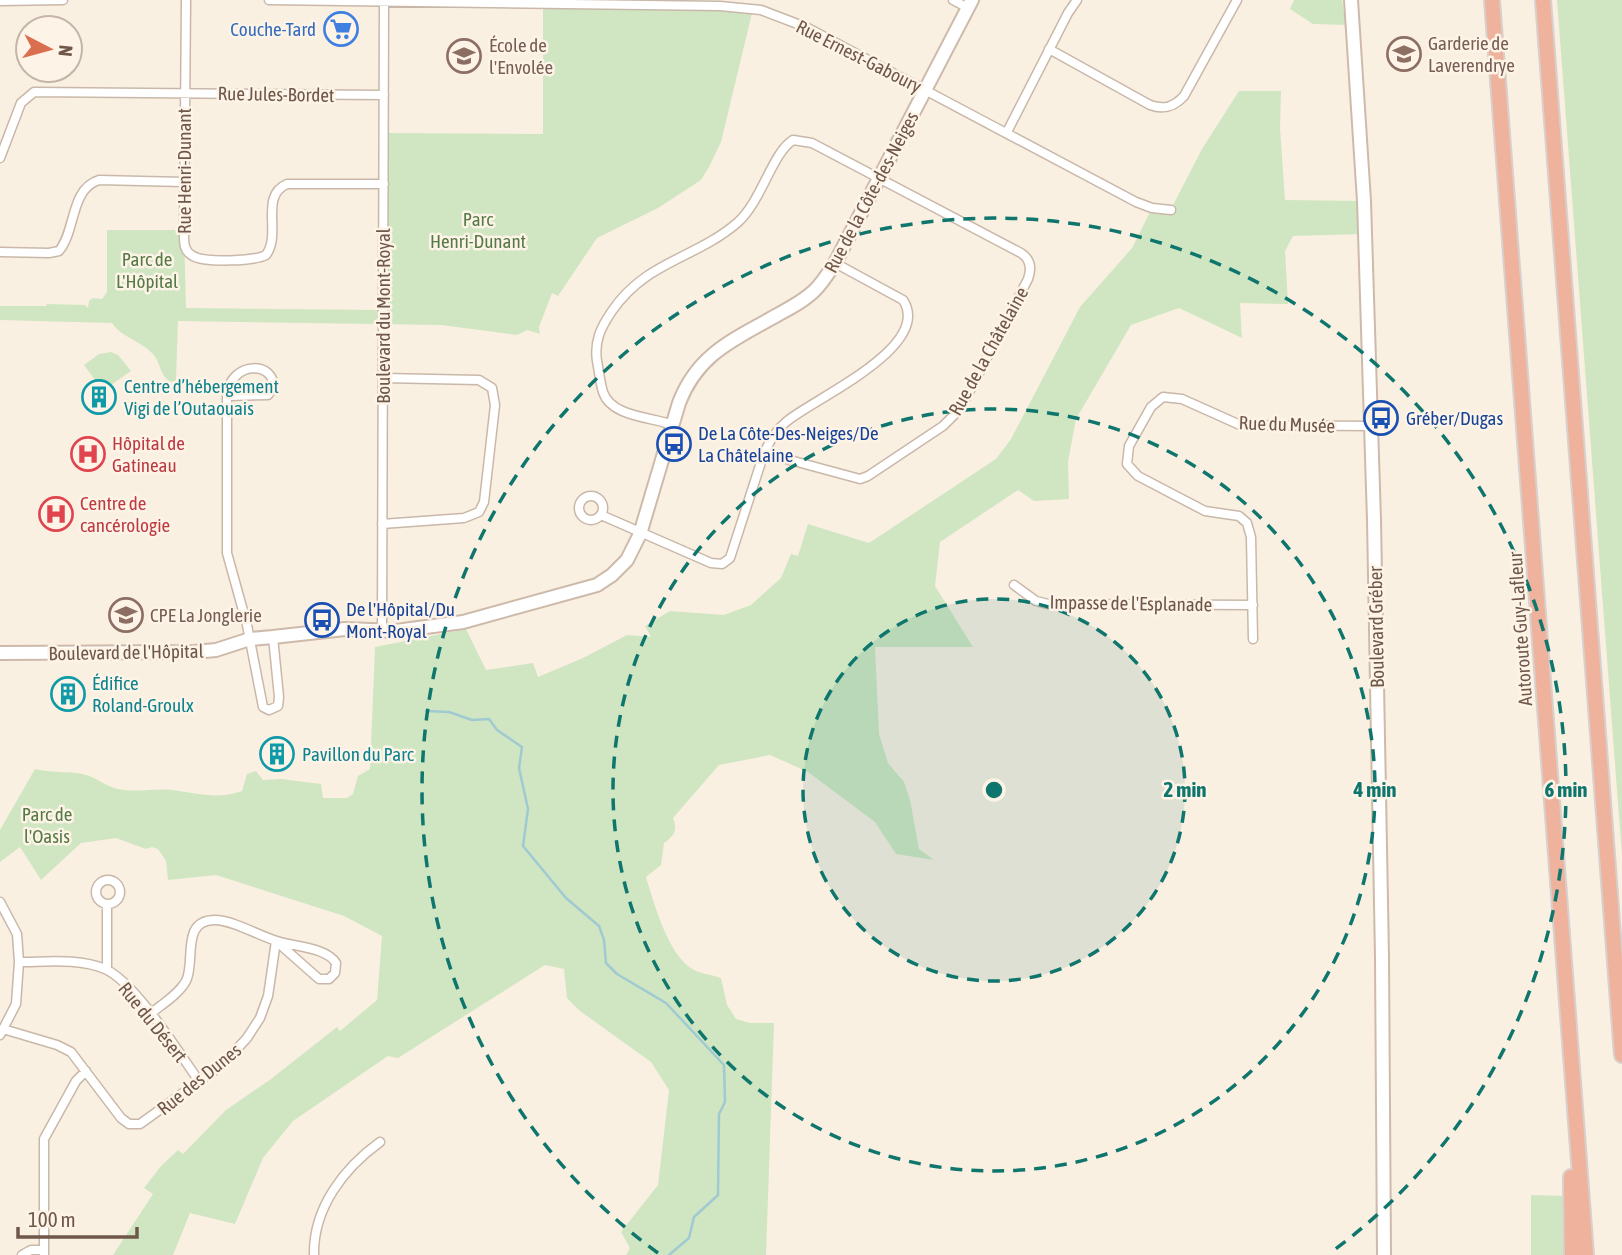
<svg xmlns="http://www.w3.org/2000/svg" width="1622" height="1255" font-family="'Asap Condensed',sans-serif">
<style>
.green{fill:#d0e6c2}
.lines{fill:none;stroke-linecap:round;stroke-linejoin:round}
.stream{stroke:#9fcad2;stroke-width:2.5}
.street-casing{stroke:#c9b8a9;stroke-width:11}
.secondary-casing{stroke:#cebaaa;stroke-width:16}
.highway-casing{stroke:#d7d0cc;stroke-width:18}
.street{stroke:#fff;stroke-width:8}
.secondary{stroke:#fff;stroke-width:12}
.highway{stroke:#efb29d;stroke-width:14}
.ring{fill:none;stroke:#0f766e;stroke-width:3.5;stroke-dasharray:12 9}
.labels{text-anchor:middle;stroke-width:5;stroke-linejoin:round;paint-order:stroke}
.shop-label{font-size:19px;fill:#366cbe;stroke:#fdf4e7;text-anchor:end}
.education-label{font-size:19px;fill:#785e54;stroke:#fdf4e7;text-anchor:start}
.street-label{font-size:19px;fill:#6f574a;stroke:#fdf4e7}
.park-label{font-size:19px;fill:#557a46;stroke:#fdf4e7}
.culture-label{font-size:19px;fill:#0d838f;stroke:#fdf4e7;text-anchor:start}
.transit-label{font-size:19px;fill:#164399;stroke:#fdf4e7;text-anchor:start}
.health-label{font-size:19px;fill:#be3a42;stroke:#fdf4e7;text-anchor:start}
.centre{fill:#0f766e;stroke:#fdf4e7;stroke-width:3.5}
.ring-label{font-size:21px;text-anchor:middle;font-weight:bold;fill:#0f766e;stroke:#fdf4e7;stroke-width:5;stroke-linejoin:round;paint-order:stroke}
</style>
<rect width="100%" height="100%" fill="#faf0e1"/>
<path class="green" d="M1294,0H1342L1346,25L1313,24L1290,9Z
M1557,0H1622V856Z
M543,4L753,9L721,142L709,167L701,180L658,208L597,238L558,296L552,293L539,327L540,334L527,330L517,335L441,325L178,321L176,380L172,382C160,378 161,363 153,354C141,341 121,337 112,323L0,320V306H46L47,304L85,305L88,308L89,301L93,298L102,299L107,292V230H184L186,308L383,310L384,133L543,134Z
M1239,91H1281L1280,128L1285,200L1364,201L1365,234L1293,236L1285,251L1288,304L1240,303L1242,338L1179,308L1131,325L1076,419L1068,462L1069,499L1034,501L1018,490L940,542L935,586L973,647H875L879,734L888,763L904,782L910,800L919,849L934,860L896,854L875,822L808,772L770,755L719,765L673,818C678,830 674,836 664,843L661,865L646,877C654,903 668,956 694,970C702,974 713,975 721,978L727,1005L736,1019L750,1023H774L766,1255H626L630,1248L621,1232L658,1185L669,1090L651,1062L580,1011L567,998L564,969L545,965L398,1058L388,1056L293,1121L263,1158L235,1224L190,1213L173,1255H113L153,1194L144,1188L161,1166L178,1150L183,1154L226,1110L271,1079L337,1027L340,1031L377,1000L382,936L344,916L216,875L168,880L166,861L158,849L152,847L146,849L116,838L81,843L41,880L20,847L0,862V830L35,769C51,773 68,771 83,774C96,777 107,787 118,789C135,793 155,788 172,790C197,793 217,800 242,791L247,774L256,771L263,780L281,779L321,784L323,798H347L353,794L358,776L370,769L375,647L466,629L486,670L533,663L538,677L583,658L627,635L651,637L645,626L670,611L724,615L751,605L781,578L791,554L798,556L808,524L869,543L996,459L1011,439L1080,307L1132,248L1152,208L1171,209L1202,149Z
M111,352L118,355L131,371L108,387L105,384L100,387L84,365L99,354Z
M1531,1195L1566,1196L1567,1255H1531Z"/>
<g class="lines">
<path class="stream" d="M426,711L449,712L472,720L489,719L497,730L522,747L519,768L528,809L523,846L566,898L599,926L604,940L606,963L617,974L666,1003L724,1065L725,1102L719,1114L718,1195L694,1217L689,1238L669,1255"/>
<g class="street-casing">
<path id="street" d="M186,0L184,237C184,245 185,252 193,256C205,263 255,261 266,255C282,234 259,196 287,184H384
M269,0L720,6L761,10L808,28L1136,202L1152,208L1171,210
M953,0L968,8
M0,1L63,0
M1049,49L1150,105C1164,110 1174,107 1184,96L1237,0
M1007,132L1068,13L1077,0
M0,158L21,103L34,92L384,95
M0,252L49,253L59,251C76,231 70,189 99,180L184,182
M227,396L268,395L273,388C276,361 230,360 227,396V553L247,625L263,707L269,710L278,706L279,697L273,637
M673,425C652,417 611,417 603,392C600,382 599,371 597,361C594,341 601,327 612,311C646,261 695,259 737,223C762,201 772,153 793,140L812,143L1021,253C1030,259 1032,268 1028,279L966,398L956,413L943,426L868,476L860,479L764,453
M579 508a12 12 0 1 1 24 0a12 12 0 1 1-24 0Z
M601,515L711,563L722,564L730,558L764,453C770,441 775,431 786,422C811,400 934,347 903,300L835,263
M382,524L464,518L479,512L484,502L495,405L492,388L479,380L383,378
M1014,585L1036,601L1048,604L1253,605
M382,629L384,3
M1253,639L1251,537L1247,523L1239,516L1205,511L1138,476L1127,464L1129,446L1151,407L1163,397L1182,399L1240,425L1371,426
M96 892a12 12 0 1 1 24 0a12 12 0 1 1-24 0Z
M0,902L17,934L19,962L16,1004L0,1035
M19,962C46,962 79,958 105,969C135,982 179,1053 199,1081
M107,969V905
M150,1014C161,1005 178,995 186,981C196,962 180,920 215,920C233,920 259,936 277,941C294,947 326,947 336,963L335,973L329,979H319L276,941
M3,1029L57,1045L71,1052L121,1118L129,1124H140L223,1064L247,1038L260,1018L268,996L276,941
M22,1255L31,1250H43
M44,1255V1139L76,1081L86,1071
M314,1255C313,1208 344,1168 380,1142"/>
</g>
<g class="secondary-casing">
<path id="secondary" d="M1351,0L1364,201L1374,520L1382,957L1384,1255
M0,653L194,652L216,650L250,639L273,637L345,629L396,631L463,622L597,585L612,575L627,560L640,534L679,403C698,353 735,339 779,314C792,307 805,300 815,290C823,282 829,272 835,263L972,0"/>
</g>
<g class="highway-casing">
<path id="highway" d="M1492,0L1586,1255
M1543,0L1622,1055
M1571,1177L1572,1255"/>
</g>
<use href="#street" class="street"/>
<use href="#secondary" class="secondary"/>
<use href="#highway" class="highway"/>
</g>
<circle cx="994" cy="790" r="191" fill="#0f766e" fill-opacity=".12"/>
<g class="ring">
<circle cx="994" cy="790" r="191"/>
<circle cx="994" cy="790" r="381"/>
<path d="M658 1253A572 572 0 1 1 1330 1253"/>
</g>
<defs>
<g id="supermarket-ring" transform="scale(1.75)"><circle r="9.5" fill="#fdf4e7" stroke="#3f7fe0" stroke-width="1.5"/><path d="M-6-5.5h2.5l.6 2H6L4.5 2H-2.5L-4.4-4H-6ZM-1.5 3.2a1.3 1.3 0 1 0 .1 0ZM3 3.2a1.3 1.3 0 1 0 .1 0Z" fill="#3f7fe0"/></g>
<g id="school-ring" transform="scale(1.75)"><circle r="9.5" fill="#fdf4e7" stroke="#8d6e63" stroke-width="1.5"/><path d="M0-5L7-2L0 1L-7-2ZM-4 1L0 2.5L4 1V4Q0 6-4 4Z" fill="#8d6e63"/></g>
<g id="building-ring" transform="scale(1.75)"><circle r="9.5" fill="#fdf4e7" stroke="#0f9aa8" stroke-width="1.5"/><path d="M-4-6H4V6H1V3H-1V6H-4ZM-2.5-4.3h1.7v1.8h-1.7ZM.8-4.3h1.7v1.8H.8ZM-2.5-1h1.7V.8h-1.7ZM.8-1h1.7V.8H.8Z" fill="#0f9aa8"/></g>
<g id="bus-ring" transform="scale(1.75)"><circle r="9.5" fill="#fdf4e7" stroke="#1a4fb4" stroke-width="1.5"/><path d="M-5-6H5V4H4V6H2V4H-2V6H-4V4H-5ZM-3.5-4V0h7V-4ZM-3.5 1.2v1.5H-2V1.2ZM2 1.2v1.5H3.5V1.2Z" fill="#1a4fb4"/></g>
<g id="hospital-ring" transform="scale(1.75)"><circle r="9.5" fill="#fdf4e7" stroke="#e0444e" stroke-width="1.5"/><path d="M-5-5h3v3.5h4V-5h3V5h-3V1.5h-4V5h-3Z" fill="#e0444e"/></g>
</defs>
<g fill-rule="evenodd">
<use href="#supermarket-ring" x="341" y="29"/>
<use href="#school-ring" x="1404" y="54"/>
<use href="#school-ring" x="464" y="56"/>
<use href="#building-ring" x="99" y="397"/>
<use href="#bus-ring" x="1381" y="418"/>
<use href="#bus-ring" x="674" y="444"/>
<use href="#hospital-ring" x="88" y="454"/>
<use href="#hospital-ring" x="56" y="514"/>
<use href="#school-ring" x="126" y="615"/>
<use href="#bus-ring" x="322" y="620"/>
<use href="#building-ring" x="68" y="694"/>
<use href="#building-ring" x="277" y="754"/>
</g>
<g class="labels">
<g class="shop-label">
<text x="316" y="36">Couche-Tard</text>
</g>
<g class="education-label">
<text x="1428" y="50">Garderie de<tspan x="1428" dy="22">Laverendrye</tspan></text>
<text x="489" y="52">École de<tspan x="489" dy="22">l'Envolée</tspan></text>
<text x="150" y="622">CPE La Jonglerie</text>
</g>
<g class="street-label">
<text transform="translate(859 56) rotate(27)" y="7">Rue Ernest-Gaboury</text>
<text transform="translate(276 94) rotate(1)" y="7">Rue Jules-Bordet</text>
<text transform="translate(184 171) rotate(-90)" y="7">Rue Henri-Dunant</text>
<text transform="translate(871 192) rotate(-62)" y="7">Rue de la Côte-des-Neiges</text>
<text transform="translate(383 316) rotate(-90)" y="7">Boulevard du Mont-Royal</text>
<text transform="translate(988 351) rotate(-61)" y="7">Rue de la Châtelaine</text>
<text transform="translate(1287 424) rotate(2)" y="7">Rue du Musée</text>
<text transform="translate(1131 603) rotate(1)" y="7">Impasse de l'Esplanade</text>
<text transform="translate(1376 627) rotate(-91)" y="7">Boulevard Gréber</text>
<text transform="translate(1520 629) rotate(-94)" y="7">Autoroute Guy-Lafleur</text>
<text transform="translate(126 652) rotate(-1)" y="7">Boulevard de l'Hôpital</text>
<text transform="translate(153 1022) rotate(51)" y="7">Rue du Désert</text>
<text transform="translate(199 1079) rotate(-39)" y="7">Rue des Dunes</text>
</g>
<g class="park-label">
<text x="478" y="226">Parc<tspan x="478" dy="22">Henri-Dunant</tspan></text>
<text x="147" y="266">Parc de<tspan x="147" dy="22">L'Hôpital</tspan></text>
<text x="47" y="821">Parc de<tspan x="47" dy="22">l'Oasis</tspan></text>
</g>
<g class="culture-label">
<text x="124" y="393">Centre d’hébergement<tspan x="124" dy="22">Vigi de l’Outaouais</tspan></text>
<text x="92" y="690">Édifice<tspan x="92" dy="22">Roland-Groulx</tspan></text>
<text x="302" y="761">Pavillon du Parc</text>
</g>
<g class="transit-label">
<text x="1406" y="425">Gréber/Dugas</text>
<text x="698" y="440">De La Côte-Des-Neiges/De<tspan x="698" dy="22">La Châtelaine</tspan></text>
<text x="346" y="616">De l'Hôpital/Du<tspan x="346" dy="22">Mont-Royal</tspan></text>
</g>
<g class="health-label">
<text x="112" y="450">Hôpital de<tspan x="112" dy="22">Gatineau</tspan></text>
<text x="80" y="510">Centre de<tspan x="80" dy="22">cancérologie</tspan></text>
</g>
</g>
<circle cx="994" cy="790" r="10" class="centre"/>
<g class="ring-label">
<text x="1185" y="797">2 min</text>
<text x="1375" y="797">4 min</text>
<text x="1566" y="797">6 min</text>
</g>
<g transform="translate(49 49) rotate(96)"><circle r="33" fill="#fdf4e7" stroke="#c4b5a8" stroke-width="2"/>
<path d="M0-5L12 26L0 18L-12 26Z" fill="#da6f50"/>
<text y="-10" font-size="19" font-weight="bold" text-anchor="middle" fill="#6f574a">N</text>
</g>
<path d="M18 1227v10h119v-10" fill="none" stroke="#6f574a" stroke-width="3.5"/>
<text x="28" y="1227" font-size="21" fill="#6f574a" stroke="#fdf4e7" stroke-width="5" paint-order="stroke">100 m</text>
</svg>
